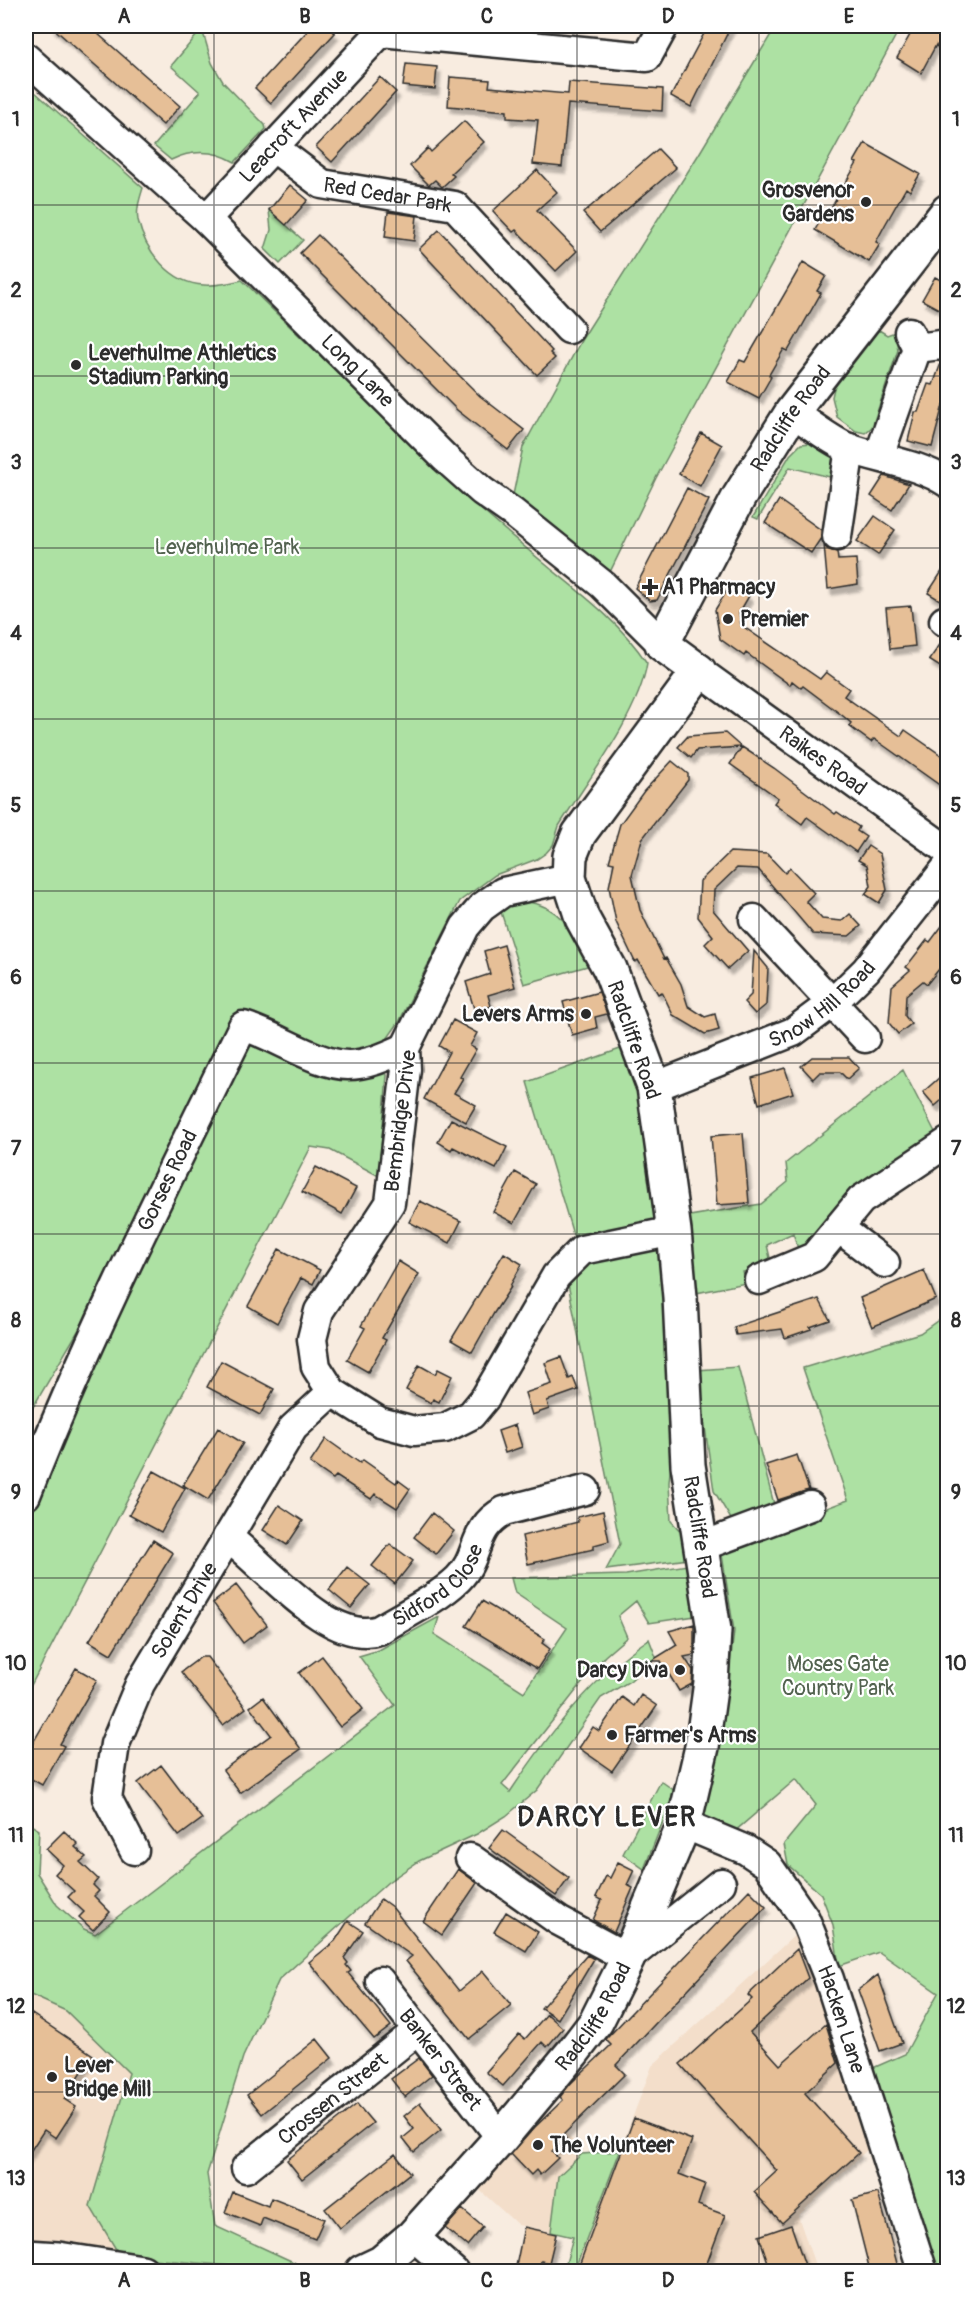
<svg xmlns="http://www.w3.org/2000/svg" width="973" height="2297" font-family="Pangolin,sans-serif">
<style>
.built{fill:#f3deca}
.green{fill:#ade1a3;stroke:#6c8667;stroke-width:1.5}
.building{fill:#e6bf97;stroke:#2b2b2b;stroke-width:1.5;filter:url(#shadow)}
.lines{fill:none;stroke-linecap:round;stroke-linejoin:round}
.minor-casing{stroke:#2b2b2b;stroke-width:33}
.major-casing{stroke:#2b2b2b;stroke-width:38}
.minor{stroke:#fff;stroke-width:28}
.major{stroke:#fff;stroke-width:33}
.grid{fill:none;stroke:#2b2b2b;stroke-width:1.5;stroke-opacity:0.55}
.poi-dot{fill:#2b2b2b;stroke:#fff;stroke-width:2}
.labels{text-anchor:middle;stroke-width:4.5;stroke-linejoin:round;paint-order:stroke}
.street-label{font-size:21px;fill:#2b2b2b;stroke:#fff}
.poi-label{font-size:21px;font-weight:bold;fill:#2b2b2b;stroke:#fff;text-anchor:start}
.park-label{font-size:21px;fill:#52624f;stroke:#fff}
.district-label{font-size:27px;font-weight:bold;letter-spacing:1.5px;fill:#2b2b2b;stroke:#fff}
.neatline{fill:none;stroke:#2b2b2b;stroke-width:2}
.grid-label{font-size:20px;text-anchor:middle;font-weight:bold;fill:#2b2b2b}
</style>
<defs>
<filter id="shadow"><feDropShadow dx="3.5" dy="6" stdDeviation="1.5" flood-color="#0004"/></filter>
</defs>
<rect width="100%" height="100%" fill="#f8ece0"/>
<filter id="ink" filterUnits="userSpaceOnUse"><feTurbulence type="fractalNoise" baseFrequency=".0167" numOctaves="2"/><feDisplacementMap in="SourceGraphic" scale="12" xChannelSelector="R" yChannelSelector="G"/><feConvolveMatrix kernelMatrix="1 2 1 2 8 2 1 2 1" color-interpolation-filters="sRGB"/></filter>
<g filter="url(#ink)">
<path class="built" d="M796,1934L824,2002L870,2147L798,2216L817,2271L574,2272L652,2066Z
M26,1993L66,2011L129,2073L115,2124L120,2256L26,2245Z
M546,2113L572,2140L582,2154L558,2176L551,2232L518,2225L474,2185Z"/>
<path class="green" d="M776,26H901L656,478L610,572L513,495L523,447L582,339L699,154Z
M202,29L212,63L223,82L265,125L266,129L235,162C214,150 192,150 171,160L154,146L200,92L171,66Z
M26,84L143,188C140,198 136,209 138,220C145,251 171,284 204,285C217,286 229,283 242,280L459,490C489,517 520,543 551,569C586,597 622,625 647,663C639,714 587,781 559,826L553,845L546,853L537,859L495,875L460,901L399,1022L385,1042L346,1060L236,1013L226,1028L100,1294L26,1419Z
M269,210L303,240L280,264L265,249L271,230Z
M879,330L887,335L895,332L898,350L872,427L865,433L856,431L837,417L832,397L834,388Z
M812,443L832,452L833,457L830,477L790,467L758,519L753,517L790,455L801,444Z
M528,902C564,907 575,937 591,965L524,984L500,909Z
M248,1033L382,1070L387,1075L379,1176L330,1150L311,1147L26,1695V1506Z
M623,1048L639,1091L655,1215L653,1223L645,1229L574,1238L527,1082Z
M903,1070L937,1136L805,1249L799,1252L793,1233L767,1245L770,1258L765,1267L743,1272L746,1283L696,1293L690,1216L761,1204L788,1182L786,1163Z
M659,1246L673,1436L669,1483L671,1521L686,1537L688,1559L606,1570L620,1544L568,1284L583,1255Z
M947,1314V2271H937L873,2068L905,2054L938,1993L879,1952L839,1966L833,1925L821,1894L788,1865L784,1844L816,1805L796,1779L735,1831L697,1814L724,1715L734,1631L721,1548L848,1500L803,1368L920,1333Z
M738,1367L775,1508L734,1524L714,1491L697,1370Z
M687,1565L695,1616L649,1623L636,1601L618,1616L627,1637L605,1656L590,1673L502,1785L510,1792C548,1735 592,1677 649,1639L656,1657L630,1681L601,1698L537,1790L506,1816L477,1834L419,1861L388,1882L279,1980L243,2057L207,2174L215,2226L313,2271H288L120,2256L90,2206L129,2073L66,2011L26,1993V1822L39,1830L37,1873L57,1905L84,1929L95,1934L395,1705L359,1656L379,1650L439,1617L434,1634L524,1692L567,1628L515,1593L511,1578L626,1575Z
M661,1781L675,1791L644,1869L623,1854Z
M620,2151L574,2271H564L573,2237L551,2232L558,2176L582,2154Z"/>
<path class="building" d="M51,26H89L180,106L163,125Z
M312,26H326L335,33L271,103L255,88Z
M708,26H731L691,107L671,96Z
M915,26H948V62L936,45L921,73L897,58Z
M406,64L437,67L435,89L403,86Z
M380,77L396,92L332,162L316,147Z
M450,77L490,80L489,87L568,94L569,82L663,89L662,111L568,104L562,167L533,164L538,120L507,118V111L448,106Z
M464,121L484,142L451,173L454,176L442,187L435,180L429,185L410,166L428,148L431,152Z
M865,143L920,174L910,191L906,188L885,225L876,242L880,244L869,262L815,230L824,214L827,215L857,163L854,162Z
M658,149L676,168L600,232L583,213Z
M537,170L557,192L537,210L577,251L556,271L516,230L513,232L493,211Z
M290,185L308,200L286,225L269,210Z
M388,212L417,216L414,241L385,237Z
M439,230L552,351L550,353L555,358L537,375L419,249Z
M318,235L480,396L524,430L508,450L457,410L300,253Z
M803,262L826,276L817,291L821,293L788,351L784,349L769,375L771,377L759,398L728,382L740,360L745,362Z
M935,277L948,284V314L922,300Z
M941,363L948,364V407L943,405L932,447L908,441L915,412H918L928,384L933,385Z
M701,433L722,445L700,486L679,474Z
M884,476L909,484L892,510L871,496Z
M687,488L709,500L657,600L650,601L635,588Z
M779,500L821,530V538L811,553L765,523Z
M875,516L895,530L878,555L857,541Z
M824,545L827,549L837,552L838,560L856,559L858,584L828,589Z
M948,562V605L928,593Z
M731,584L749,596L739,613L741,625L820,679L826,672L849,689L844,696L901,736L905,730L948,760V791L883,745L874,739L871,742L849,726L851,723L843,716L803,686L801,688L792,681L790,685L746,653L744,656L720,639L715,610Z
M911,606L915,646L890,649L886,608Z
M944,639H948V672L929,660Z
M725,733L741,747L697,750L691,758L678,747L688,736Z
M742,747L774,768L835,814L837,812L859,827L857,831L866,837L856,852L807,817L802,824L774,803L778,798L730,764Z
M672,761L688,774V780L642,839L632,875L640,910L664,959L666,958L681,984L688,1006L705,1017L715,1014L719,1030L705,1034L673,1015L662,992L658,994L638,960L635,962L616,922L609,887L614,863L609,862L620,824L644,791Z
M868,846L880,854L887,890L879,903L865,894L871,886L869,875L867,865L858,860Z
M730,852L767,854L785,873L790,868L814,893L806,901L822,919L842,921L850,914L861,926L849,936L813,934L758,869L737,868L714,890L713,910L748,951L728,969L705,944L713,936L698,917L700,881Z
M948,918V958L927,984L923,981L906,995L905,1016L911,1024L898,1034L889,1023L892,986L910,970L906,967L927,940L930,942Z
M504,945L515,987L488,995L491,1006L475,1012L466,982L490,974L484,951Z
M754,951L768,968L766,1005L755,1014L744,1002L751,995Z
M599,992L607,1014L595,1017L597,1028L572,1035L563,1002Z
M453,1020L477,1033L470,1046L476,1049L460,1077L463,1078L454,1093L476,1105L466,1122L424,1099L449,1052L439,1046Z
M812,1057H849L859,1068L847,1079L840,1072H820L813,1079L801,1066Z
M785,1068L793,1093L759,1104L752,1078Z
M948,1070V1095L935,1106L923,1092Z
M451,1119L507,1147L496,1169L453,1147L451,1150L438,1142Z
M743,1133L749,1203L717,1205L711,1136Z
M316,1167L356,1188L342,1214L302,1192Z
M515,1172L536,1184L514,1223L493,1212Z
M420,1201L461,1221L450,1243L409,1222Z
M279,1249L320,1270L313,1284L301,1278L277,1323L248,1306Z
M504,1253L522,1264L510,1286L511,1287L494,1313L472,1352L451,1340Z
M398,1261L419,1274L382,1338L386,1340L368,1372L347,1360L365,1328L361,1326Z
M924,1270L936,1299L872,1327L860,1298Z
M819,1299L830,1320L810,1327L811,1329L785,1338L782,1329L736,1335L734,1327Z
M561,1357L569,1379L573,1377L578,1390L547,1401L549,1409L532,1415L525,1393L552,1384L545,1363Z
M221,1361L274,1389L260,1415L207,1387Z
M419,1365L435,1374L438,1369L452,1376L439,1402L433,1399L431,1403L406,1390Z
M515,1425L522,1447L505,1453L498,1431Z
M218,1428L243,1443L208,1500L183,1485Z
M326,1439L360,1463L363,1460L396,1483L398,1480L410,1489L397,1508L375,1494L371,1499L336,1476L333,1479L310,1463Z
M797,1455L809,1490L778,1500L766,1465Z
M154,1471L185,1488L161,1532L129,1515Z
M279,1505L303,1521L287,1545L263,1530Z
M603,1511L609,1541L594,1545V1549L528,1564L522,1536L578,1522L577,1517Z
M432,1513L454,1531L436,1554L414,1537Z
M153,1540L173,1553L111,1654L89,1641Z
M390,1544L413,1561L395,1584L372,1566Z
M347,1567L370,1585L351,1608L329,1590Z
M236,1585L267,1625L243,1643L213,1603Z
M482,1601L545,1639L542,1643L550,1649L537,1669L466,1626Z
M694,1624V1655L684,1657L693,1670L692,1684L679,1691L661,1661H651L677,1645L669,1631Z
M322,1656L363,1709L340,1727L299,1673Z
M201,1657H207L246,1708L223,1725L181,1672Z
M76,1668L97,1680L60,1744L64,1746L42,1785L26,1776V1755Z
M641,1695L657,1706L612,1771L579,1748L593,1727L599,1731L622,1697L634,1706Z
M263,1697L301,1749L240,1793L223,1770L271,1735L250,1707Z
M161,1765L202,1819L179,1836L138,1783Z
M503,1830L569,1878L556,1896L489,1848Z
M64,1831L78,1844L75,1847L86,1857L80,1862L98,1879L93,1885L99,1891L94,1896L110,1912L93,1930L79,1917L84,1912L68,1897L74,1891L55,1874L63,1865L46,1849Z
M618,1862L634,1870L627,1885L633,1888L614,1932L593,1920L602,1900L596,1897L606,1876L610,1878Z
M458,1869L477,1883L442,1935L423,1921Z
M749,1890L766,1907L616,2065L625,2074L563,2135L566,2139L552,2152L558,2158L540,2175L536,2170L531,2175L511,2154L535,2127L563,2100L560,2097L570,2084L611,2045L606,2040L607,2038Z
M381,1899L392,1907L459,1991L483,1971L511,2005L469,2039L406,1961L412,1956L365,1923Z
M506,1912L538,1932L526,1951L494,1932Z
M348,1921L363,1931L344,1958L348,1963L346,1965L351,1971L348,1973L391,2026L374,2039L309,1962L335,1941Z
M797,1949L808,1978L750,2032L780,2065L826,2024L838,2063L805,2093L859,2153L782,2223L754,2192L777,2171L680,2064L752,1999L748,1995Z
M587,1955L594,1959L558,2019L541,2008Z
M878,1975L902,2043L880,2051L858,1990Z
M26,2010L93,2055L64,2099L76,2107L56,2138L44,2130L26,2158Z
M547,2014L563,2028L547,2047L542,2042L503,2086L486,2072L519,2034L525,2039Z
M317,2039L332,2058L262,2114L247,2095Z
M419,2058L432,2075L405,2097L391,2079Z
M420,2103L441,2130L414,2152L403,2138L414,2129L404,2116Z
M357,2104L373,2123L302,2179L287,2160Z
M634,2118L692,2140L679,2174L705,2184L698,2205L725,2215L704,2271H577Z
M395,2154L410,2173L340,2228L325,2209Z
M233,2192L268,2206L271,2198L324,2219L315,2239L263,2218L260,2226L225,2212Z
M878,2193L886,2222L899,2271H870L852,2200Z
M462,2209L483,2227L467,2246L445,2228Z
M791,2225L807,2271H771L759,2236Z
M524,2227L556,2234L549,2263L541,2261L539,2271H515Z"/>
<g class="lines">
<g class="minor-casing">
<g id="minor">
<path d="M381,32L647,57L664,26"/>
<path id="s1" d="M26,58L206,219L445,458L482,491L512,512L603,585L662,644"/>
<path id="s2" d="M273,147L322,184L455,206L569,329"/>
<path id="s3" d="M206,219L381,32"/>
<path d="M909,332L917,348L940,345L948,348"/>
<path d="M792,412C809,423 832,442 851,449C883,460 919,464 948,483"/>
<path d="M879,456L917,348"/>
<path d="M837,536L850,448"/>
<path d="M944,621L948,623"/>
<path id="s4" d="M699,671L948,851"/>
<path d="M569,878L503,892L482,907L465,927L405,1048L406,1069L390,1203L319,1311L312,1339L316,1367L332,1392L380,1422L414,1431L445,1428L471,1415L485,1398L556,1276L582,1250L674,1231"/>
<path d="M754,919L865,1038"/>
<path id="s5" d="M654,1087L793,1032L832,1003L866,970L948,866"/>
<path d="M839,1228L885,1263"/>
<path d="M759,1280L814,1257L861,1200L948,1142"/>
<path id="s6" d="M26,1495C89,1334 167,1181 243,1026C275,1035 317,1065 348,1065C368,1065 387,1056 405,1048"/>
<path id="s7" d="M227,1537C265,1564 328,1646 379,1630C405,1614 436,1600 458,1579C481,1556 471,1529 504,1511L585,1490"/>
<path d="M700,1547L810,1506"/>
<path id="s8" d="M684,1824L746,1850L767,1864L805,1919L829,1979L923,2272"/>
<path id="s9" d="M134,1850L107,1798L115,1744L140,1684L293,1428L332,1392"/>
<path d="M470,1858L559,1921L628,1958L721,1883"/>
<path id="s10" d="M380,1981L501,2138"/>
<path id="s11" d="M246,2168L418,2030"/>
<path d="M413,2236L454,2272"/>
</g>
</g>
<g class="major-casing">
<g id="major">
<path d="M26,2257L58,2259L142,2272"/>
<path id="s12" d="M362,2272L381,2263L413,2236L501,2138L573,2052L596,2022L628,1958L684,1824L702,1747L711,1682L714,1630L688,1465L680,1297L674,1231L654,1087L610,969L582,918L569,878L570,856L579,834L699,671L662,644L739,497L792,412L948,211"/>
</g>
</g>
<use href="#minor" class="minor"/>
<use href="#major" class="major"/>
</g>
</g>
<path class="grid" d="M214,26V2272M396,26V2272M577,26V2272M759,26V2272M26,205H948M26,376H948M26,548H948M26,719H948M26,891H948M26,1063H948M26,1234H948M26,1406H948M26,1578H948M26,1749H948M26,1921H948M26,2092H948"/>
<g class="poi-dot">
<circle cx="866" cy="202" r="6"/>
<circle cx="76" cy="365" r="6"/>
<path d="M647 578h6v6h6v6h-6v6h-6v-6h-6v-6h6z"/>
<circle cx="728" cy="619" r="6"/>
<circle cx="586" cy="1014" r="6"/>
<circle cx="680" cy="1670" r="6"/>
<circle cx="612" cy="1735" r="6"/>
<circle cx="52" cy="2077" r="6"/>
<circle cx="538" cy="2145" r="6"/>
</g>
<g class="labels">
<g class="street-label">
<text dy="7" stroke="none"><textPath href="#s3" startOffset="128">Leacroft Avenue</textPath></text>
<text dy="7" stroke="none"><textPath href="#s2" startOffset="128">Red Cedar Park</textPath></text>
<text dy="7" stroke="none"><textPath href="#s1" startOffset="456">Long Lane</textPath></text>
<text dy="7" stroke="none"><textPath href="#s12" startOffset="2085">Radcliffe Road</textPath></text>
<text dy="7" stroke="none"><textPath href="#s4" startOffset="153">Raikes Road</textPath></text>
<text dy="7" stroke="none"><textPath href="#s5" startOffset="189">Snow Hill Road</textPath></text>
<text transform="translate(634 1040) rotate(71)" y="7">Radcliffe Road</text>
<text transform="translate(400 1121) rotate(-83)" y="7">Bembridge Drive</text>
<text dy="7" stroke="none"><textPath href="#s6" startOffset="345">Gorses Road</textPath></text>
<text transform="translate(700 1537) rotate(81)" y="7">Radcliffe Road</text>
<text dy="7" stroke="none"><textPath href="#s7" startOffset="260">Sidford Close</textPath></text>
<text dy="7" stroke="none"><textPath href="#s9" startOffset="264">Solent Drive</textPath></text>
<text dy="7" stroke="none"><textPath href="#s12" startOffset="348">Radcliffe Road</textPath></text>
<text dy="7" stroke="none"><textPath href="#s8" startOffset="266">Hacken Lane</textPath></text>
<text dy="7" stroke="none"><textPath href="#s10" startOffset="99">Banker Street</textPath></text>
<text dy="7" stroke="none"><textPath href="#s11" startOffset="111">Crossen Street</textPath></text>
</g>
<g class="poi-label">
<text x="854" y="197" text-anchor="end">Grosvenor<tspan x="854" dy="24">Gardens</tspan></text>
<text x="88" y="360">Leverhulme Athletics<tspan x="88" dy="24">Stadium Parking</tspan></text>
<text x="662" y="594">A1 Pharmacy</text>
<text x="740" y="626">Premier</text>
<text x="574" y="1021" text-anchor="end">Levers Arms</text>
<text x="668" y="1677" text-anchor="end">Darcy Diva</text>
<text x="624" y="1742">Farmer's Arms</text>
<text x="64" y="2072">Lever<tspan x="64" dy="24">Bridge Mill</tspan></text>
<text x="550" y="2152">The Volunteer</text>
</g>
<g class="park-label">
<text x="227" y="554">Leverhulme Park</text>
<text x="838" y="1671">Moses Gate<tspan x="838" dy="24">Country Park</tspan></text>
</g>
<g class="district-label">
<text x="607" y="1826">DARCY LEVER</text>
</g>
</g>
<rect width="973" height="2297" fill="none" stroke="#fff" stroke-width="66"/>
<rect x="33" y="33" width="907" height="2231" class="neatline"/>
<g class="grid-label">
<text x="124" y="23">A</text>
<text x="305" y="23">B</text>
<text x="487" y="23">C</text>
<text x="668" y="23">D</text>
<text x="849" y="23">E</text>
<text x="16" y="126">1</text>
<text x="956" y="126">1</text>
<text x="16" y="297">2</text>
<text x="956" y="297">2</text>
<text x="16" y="469">3</text>
<text x="956" y="469">3</text>
<text x="16" y="640">4</text>
<text x="956" y="640">4</text>
<text x="16" y="812">5</text>
<text x="956" y="812">5</text>
<text x="16" y="984">6</text>
<text x="956" y="984">6</text>
<text x="16" y="1155">7</text>
<text x="956" y="1155">7</text>
<text x="16" y="1327">8</text>
<text x="956" y="1327">8</text>
<text x="16" y="1499">9</text>
<text x="956" y="1499">9</text>
<text x="16" y="1670">10</text>
<text x="956" y="1670">10</text>
<text x="16" y="1842">11</text>
<text x="956" y="1842">11</text>
<text x="16" y="2013">12</text>
<text x="956" y="2013">12</text>
<text x="16" y="2185">13</text>
<text x="956" y="2185">13</text>
<text x="124" y="2287">A</text>
<text x="305" y="2287">B</text>
<text x="487" y="2287">C</text>
<text x="668" y="2287">D</text>
<text x="849" y="2287">E</text>
</g>
</svg>
